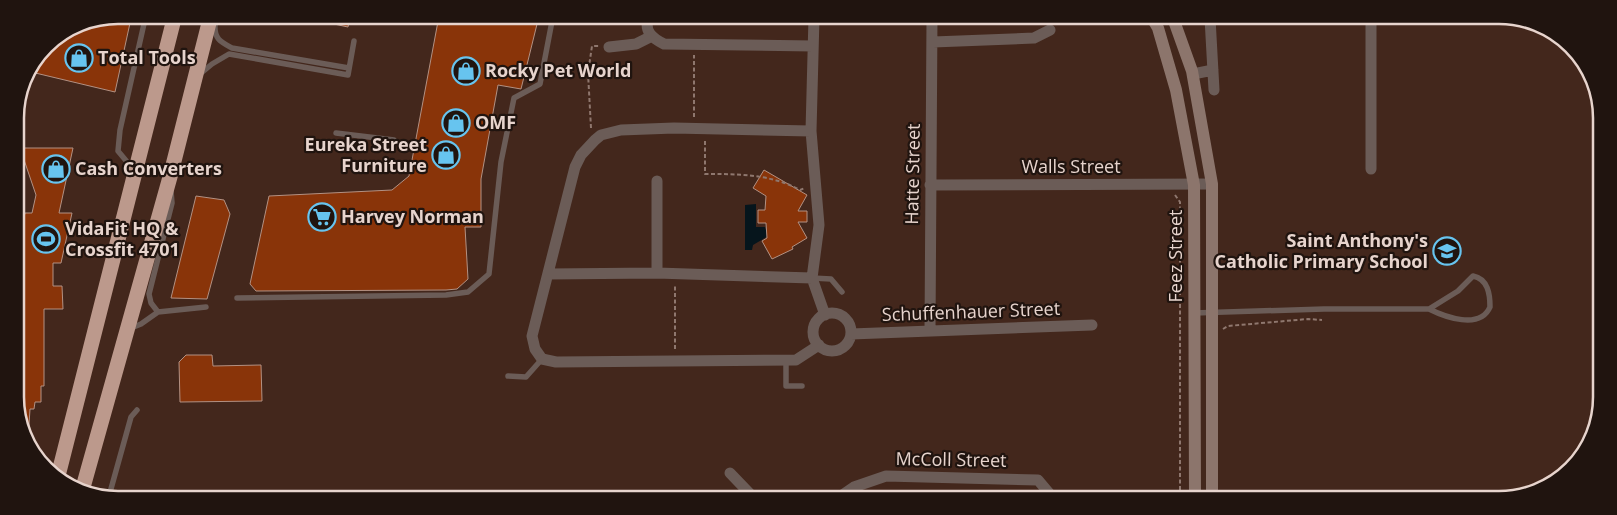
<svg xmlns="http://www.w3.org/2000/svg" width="1617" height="515" font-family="'Open Sans',sans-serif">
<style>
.water{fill:#06151c}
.building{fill:#893409;stroke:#b39183}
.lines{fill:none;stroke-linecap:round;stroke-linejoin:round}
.path{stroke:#8f776e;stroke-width:2;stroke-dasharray:4 2.5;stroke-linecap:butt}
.lane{stroke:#6b5c57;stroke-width:5.5}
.street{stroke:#6b5c57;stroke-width:11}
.secondary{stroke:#8c756c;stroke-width:12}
.highway{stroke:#bc998c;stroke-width:15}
.labels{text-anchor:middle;stroke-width:4.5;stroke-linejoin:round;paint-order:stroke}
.poi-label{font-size:18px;font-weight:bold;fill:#e7d4cd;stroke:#20140f;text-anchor:start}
.street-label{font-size:18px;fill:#e7d4cd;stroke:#20140f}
.rim{fill:none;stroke:#e7d4cd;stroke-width:2.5}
</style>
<rect width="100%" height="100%" fill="#43271c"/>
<path class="water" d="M756,204V227H765L768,236L753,245L752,250H745V205Z"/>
<path class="building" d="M315,16H350L348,27L315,20Z
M439,16H539L521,89L498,85L481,179V227H465L468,279L457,289L446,290L256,291L250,284L269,196L392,190L409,176Z
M107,17L130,23L115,92L27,71L45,45L78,23Z
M20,148H73L59,213H72L61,263H53V286H62L63,309H44V386H41V402H35L34,409H30L28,440L17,417L16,252L25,213H32L36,195Z
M764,170L807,195L798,211H807V222H798L807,238L792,247L793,249L772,259L762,241L767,238L766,223H758V210H765L766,196L753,188Z
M196,196L224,200L230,214L207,299L171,298Z
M186,355H212L213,366L261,365L262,401L180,402L179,362Z"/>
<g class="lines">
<path class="path" d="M694,117V55
M591,128L588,73L592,46H599
M705,141V174C738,174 771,174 800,190L805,188
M1175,195L1180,202V499
M1223,329L1228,326L1308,319L1322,320
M675,349V284"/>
<path class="lane" d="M215,25C214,39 221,42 232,48L349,68
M200,74L212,64L229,54L348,75L354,41
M336,133L394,140
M133,169L118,151L120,130L146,15
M812,278L831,279L842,292
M237,298L446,295L468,292L489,274L501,162L514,98L540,84L553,16
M158,312L151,303L149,294L172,203L171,191
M1194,313L1324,309H1429C1445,317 1480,330 1490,307C1490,294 1488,279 1473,276L1458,291L1429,309
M131,328L141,324L158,312L206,307
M786,360V386H802
M508,376L526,377L542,359
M109,496L131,417L137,410"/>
<path class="street" d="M649,16C643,31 652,38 664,44L813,46
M814,17L811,131L819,225L812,278L825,315
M1210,18L1214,90
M1371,18V169
M933,42L1034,38L1050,30
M609,47L636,44L650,37
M1193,74L1213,70
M811,131L674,128L621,130L601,135L595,140L581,155L575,167L532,336L535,349L542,359L556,362L796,360L819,345
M930,185L1212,184
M657,273V181
M548,274L657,273L812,278
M813 332a19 19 0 1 1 38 0a19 19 0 1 1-38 0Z
M930,331L932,17
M851,334L1092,325
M730,473L754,498
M838,498L854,487L886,476L1038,480L1054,499"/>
<path class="secondary" d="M1152,18L1158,28L1176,90L1194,185L1195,499
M1173,18L1192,71L1212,184V499"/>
<path class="highway" d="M58,476L175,15
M82,491L170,177L211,15"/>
</g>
<defs>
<g id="shop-ring" transform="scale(1.4375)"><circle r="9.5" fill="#20140f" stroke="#67c4ef" stroke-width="1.5"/><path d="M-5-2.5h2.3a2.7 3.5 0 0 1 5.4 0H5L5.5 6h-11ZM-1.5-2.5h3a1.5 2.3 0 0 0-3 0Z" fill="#67c4ef"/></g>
<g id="supermarket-ring" transform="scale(1.4375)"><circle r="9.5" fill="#20140f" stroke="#67c4ef" stroke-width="1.5"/><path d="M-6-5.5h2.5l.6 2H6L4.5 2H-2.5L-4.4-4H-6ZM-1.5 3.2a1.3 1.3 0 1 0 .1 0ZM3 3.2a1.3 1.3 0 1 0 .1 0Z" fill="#67c4ef"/></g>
<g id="stadium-ring" transform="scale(1.4375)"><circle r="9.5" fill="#20140f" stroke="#67c4ef" stroke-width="1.5"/><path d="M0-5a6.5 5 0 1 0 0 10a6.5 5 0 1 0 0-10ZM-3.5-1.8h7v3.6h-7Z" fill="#67c4ef"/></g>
<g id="school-ring" transform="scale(1.4375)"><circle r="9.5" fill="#20140f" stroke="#67c4ef" stroke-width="1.5"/><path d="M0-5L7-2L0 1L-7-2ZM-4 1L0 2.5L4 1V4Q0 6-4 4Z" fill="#67c4ef"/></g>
</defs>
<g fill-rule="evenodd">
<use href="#shop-ring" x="79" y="58"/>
<use href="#shop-ring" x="466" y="71"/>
<use href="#shop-ring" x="456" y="123"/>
<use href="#shop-ring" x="446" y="155"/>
<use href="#shop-ring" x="56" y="169"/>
<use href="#supermarket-ring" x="322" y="217"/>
<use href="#stadium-ring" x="46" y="239"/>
<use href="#school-ring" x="1447" y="251"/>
</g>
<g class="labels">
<g class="poi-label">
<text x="98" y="64">Total Tools</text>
<text x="485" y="77">Rocky Pet World</text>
<text x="475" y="129">OMF</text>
<text x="427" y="151" text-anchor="end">Eureka Street<tspan x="427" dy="21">Furniture</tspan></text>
<text x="75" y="175">Cash Converters</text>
<text x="341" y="223">Harvey Norman</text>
<text x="65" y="235">VidaFit HQ &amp;<tspan x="65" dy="21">Crossfit 4701</tspan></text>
<text x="1428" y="247" text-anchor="end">Saint Anthony's<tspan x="1428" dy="21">Catholic Primary School</tspan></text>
</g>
<g class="street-label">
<text x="1071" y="173">Walls Street</text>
<text transform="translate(913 174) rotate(-89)" y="6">Hatte Street</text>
<text transform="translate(1176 256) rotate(-90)" y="6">Feez Street</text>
<text transform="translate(971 312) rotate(-2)" y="6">Schuffenhauer Street</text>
<text transform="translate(951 460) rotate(1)" y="6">McColl Street</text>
</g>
</g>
<path d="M0 0H1617V515H0ZM118 24H1499A94 94 0 0 1 1593 118V397A94 94 0 0 1 1499 491H118A94 94 0 0 1 24 397V118A94 94 0 0 1 118 24Z" fill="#20140f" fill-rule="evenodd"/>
<path class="rim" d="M118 24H1499A94 94 0 0 1 1593 118V397A94 94 0 0 1 1499 491H118A94 94 0 0 1 24 397V118A94 94 0 0 1 118 24Z"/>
</svg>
